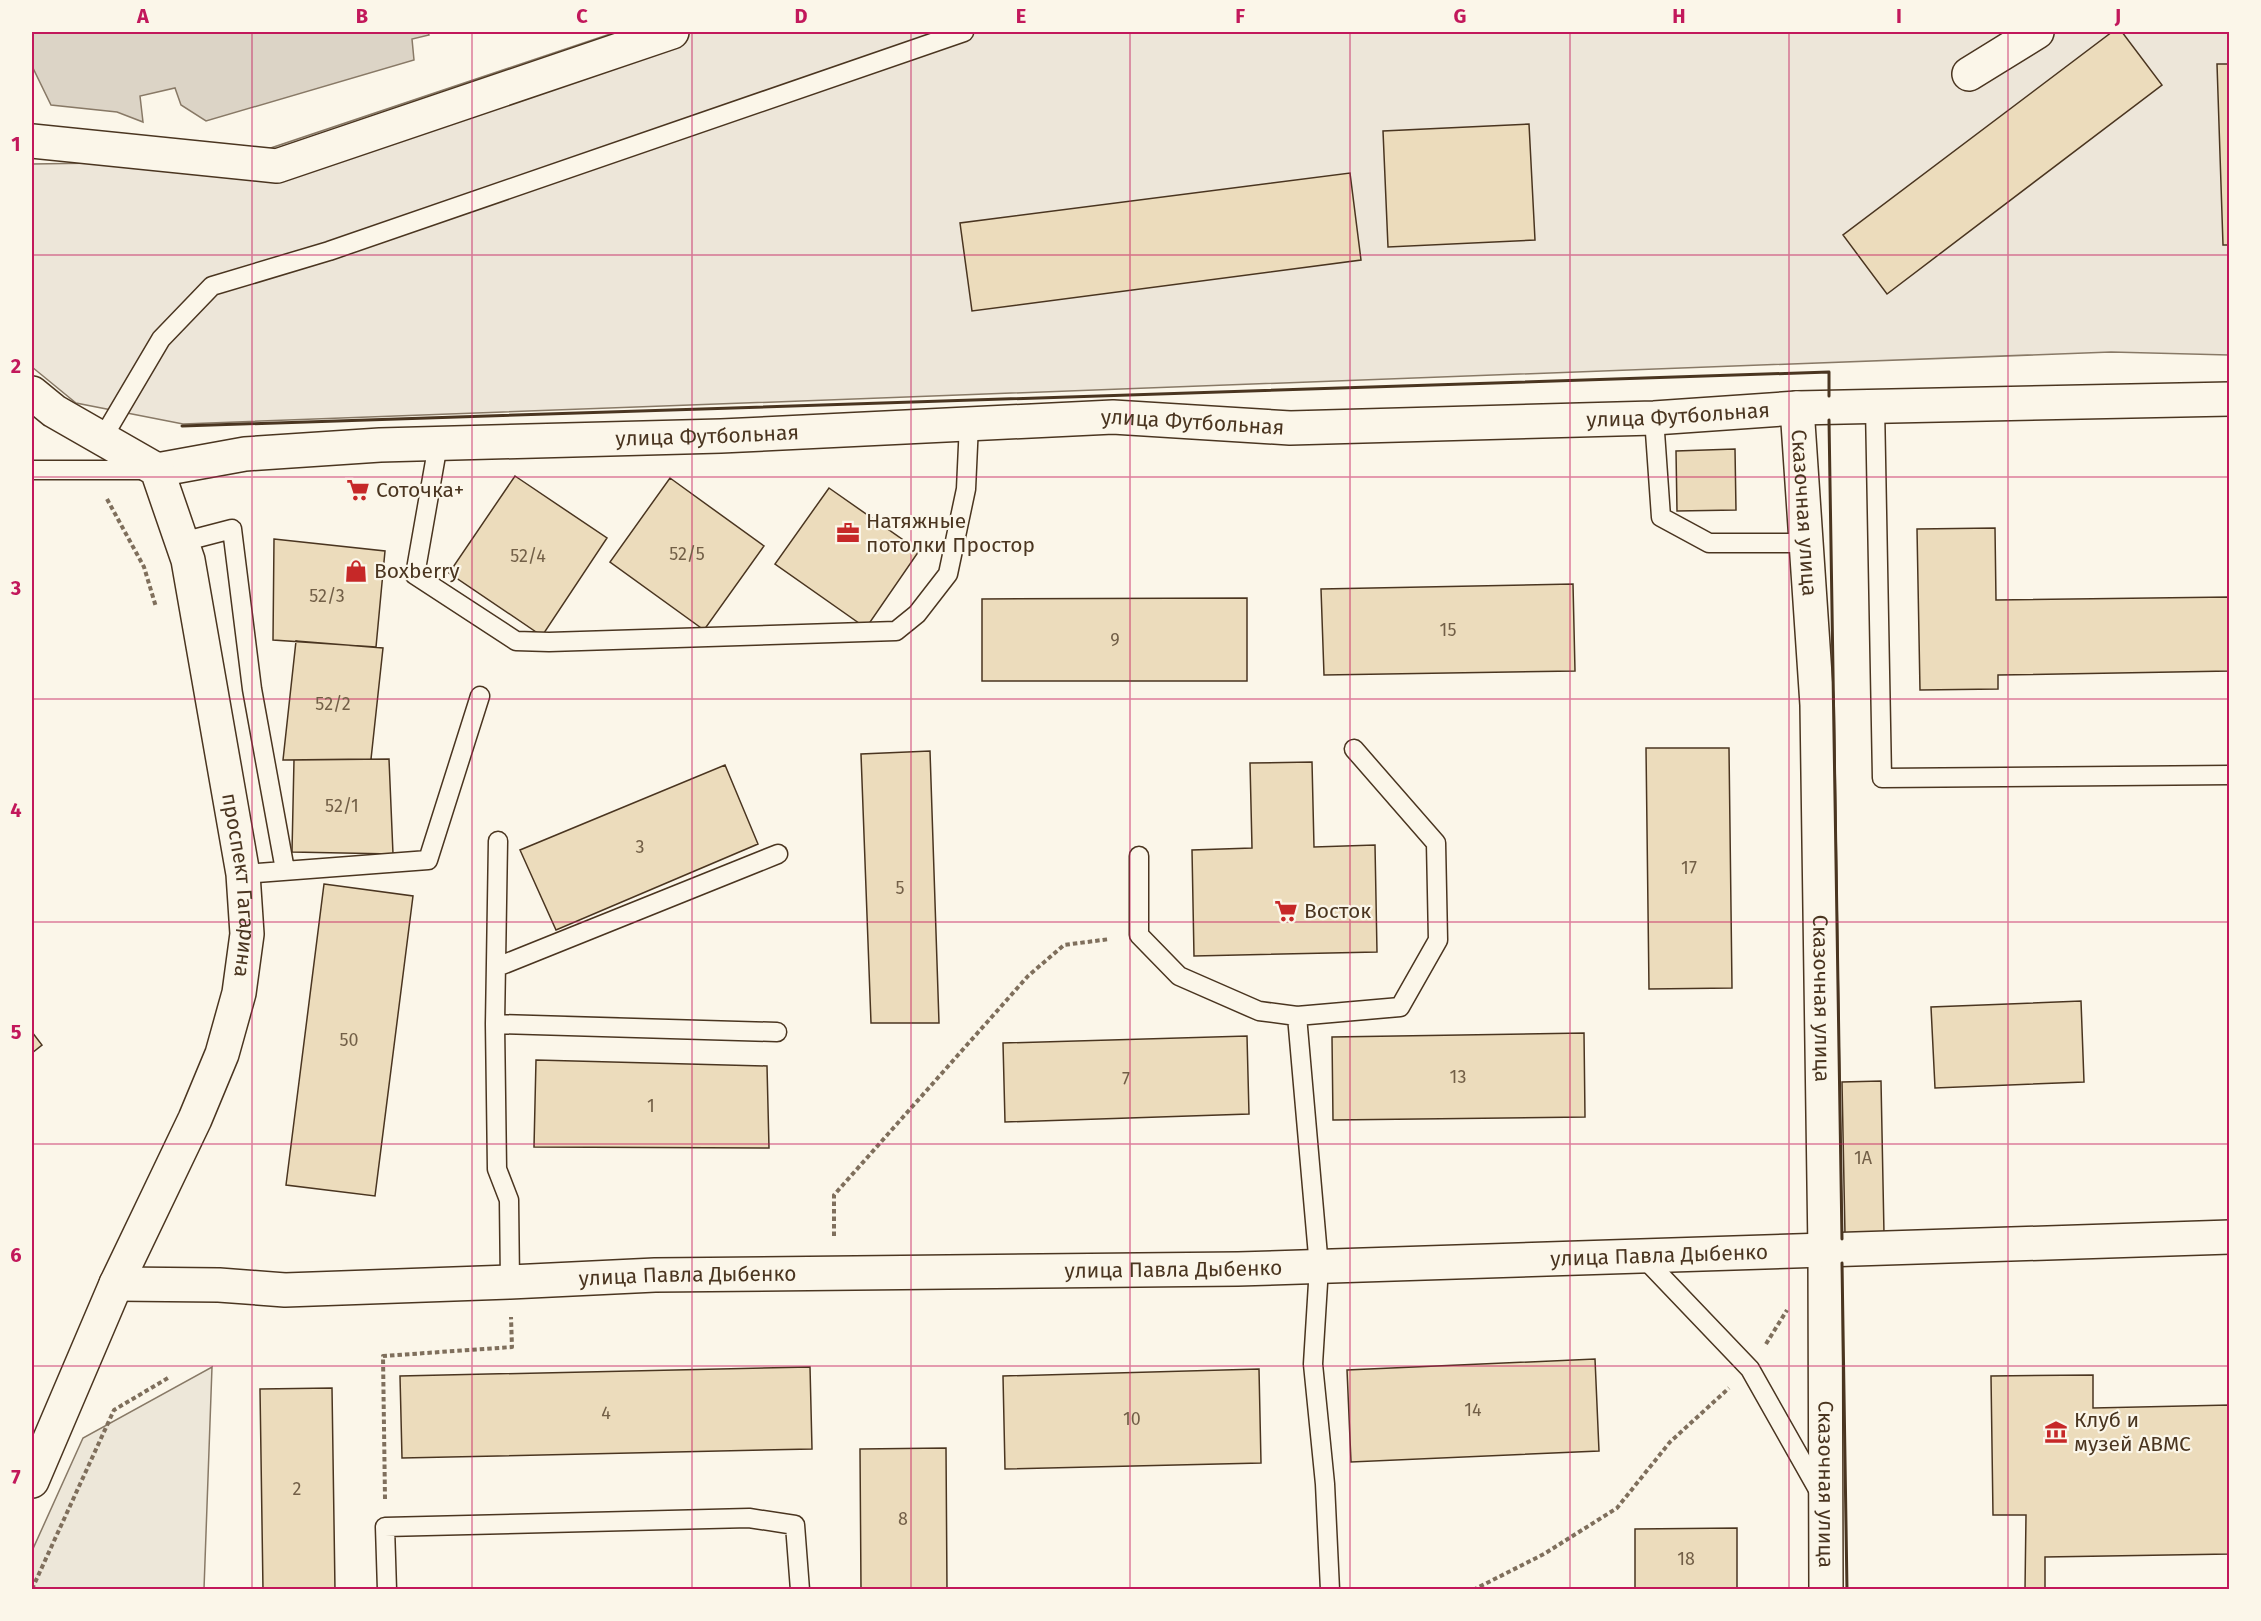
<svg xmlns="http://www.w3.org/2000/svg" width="2261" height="1621" font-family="'Fira Sans',sans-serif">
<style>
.green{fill:#ede6d9;stroke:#887966;stroke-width:1.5}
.parking{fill:#ede7d9;stroke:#887966;stroke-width:1.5}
.water{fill:#dcd4c6;stroke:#887966;stroke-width:1.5}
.building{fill:#ecdcbc;stroke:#4a3520;stroke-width:1.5}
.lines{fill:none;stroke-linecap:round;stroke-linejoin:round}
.service-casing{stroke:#4a3520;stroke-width:21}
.minor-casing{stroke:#4a3520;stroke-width:36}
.secondary-casing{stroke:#4a3520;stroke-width:36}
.path{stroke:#7f6f5c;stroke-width:4;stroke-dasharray:4.5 3;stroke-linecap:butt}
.service{stroke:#fbf6e9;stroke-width:18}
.minor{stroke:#fbf6e9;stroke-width:33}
.secondary{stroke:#fbf6e9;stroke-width:33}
.wall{stroke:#4a3520;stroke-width:3}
.grid{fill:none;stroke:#c2185b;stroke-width:1.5;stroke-opacity:0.55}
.labels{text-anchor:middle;stroke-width:4.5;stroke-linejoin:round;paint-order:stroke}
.number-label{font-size:18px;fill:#725f47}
.street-label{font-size:21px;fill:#4a3520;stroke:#fbf6e9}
.poi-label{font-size:21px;fill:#4a3520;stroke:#fbf6e9;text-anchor:start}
.neatline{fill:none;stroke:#c2185b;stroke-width:2}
.grid-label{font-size:20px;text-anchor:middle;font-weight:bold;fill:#c2185b}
</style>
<rect width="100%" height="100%" fill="#fbf6e9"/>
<path class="green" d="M616,32H2229V355L2111,352L183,424L76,403L32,367V164L232,161Z"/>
<path class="parking" d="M212,1367L204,1589H32V1551L83,1438Z"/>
<path class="water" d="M32,32H428L429,35L412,39L414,60L206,121L181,105L175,88L140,96L143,122L117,112L51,105L32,66Z"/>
<path class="building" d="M2112,32H2122L2162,85L1887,294L1843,235Z
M2217,64H2230V245H2223Z
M1529,124L1535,240L1388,247L1383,131Z
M1350,173L1361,260L972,311L960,223Z
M1735,449L1736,510L1677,511L1676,451Z
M515,476L607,538L542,636L449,573Z
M670,478L764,546L704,630L610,562Z
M829,488L919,551L866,628L775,564Z
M1995,528L1996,600L2230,597V671L1998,675V689L1920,690L1917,529Z
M274,539L385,551L376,647L273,640Z
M1573,584L1575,671L1324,675L1321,589Z
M1247,598V681H982V599Z
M296,641L383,648L371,759L283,760Z
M1646,748H1729L1732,988L1649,989Z
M930,751L939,1023H871L861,754Z
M389,759L393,854L292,852L294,760Z
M1312,762L1314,847L1375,845L1377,952L1194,956L1192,850L1252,848L1250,763Z
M725,765L758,844L556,930L520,850Z
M324,884L413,896L375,1196L286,1185Z
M2081,1001L2084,1082L1935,1088L1931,1007Z
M32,1032L42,1045L32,1053Z
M1584,1033L1585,1117L1333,1120L1332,1037Z
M1247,1036L1249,1114L1005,1122L1003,1043Z
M536,1060L767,1066L769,1148L534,1147Z
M1881,1081L1884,1234L1845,1235L1842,1082Z
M1595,1359L1599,1451L1351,1462L1347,1370Z
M810,1367L812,1449L402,1458L400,1376Z
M1259,1369L1261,1463L1005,1469L1003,1376Z
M2093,1375V1408L2230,1405V1554L2045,1557V1590H2025L2026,1515H1993L1991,1376Z
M332,1388L335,1590H263L260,1389Z
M946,1448L947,1590H861L860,1449Z
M1737,1528V1590H1635V1529Z"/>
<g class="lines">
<g class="service-casing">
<path id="service" d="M1875,406L1882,778L2230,775
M1654,418L1661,517L1709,543H1807
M102,439L161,339L212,286L329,251L964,32
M438,444L415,575L516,641L549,642L896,631L917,614L948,574L966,489L969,424
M32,470H146
M182,542L232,529L252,689L285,870
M498,841L495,1024L497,1169L509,1200L510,1282
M1139,856V935L1179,976L1259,1011L1297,1016L1319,1267L1313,1364L1325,1484L1330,1590
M243,874L428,860L480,696
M497,967L778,854
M1297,1016L1400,1007L1438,940L1436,843L1354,749
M495,1024L777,1032
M1642,1256L1750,1369L1820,1493
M387,1590L385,1527L749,1518L795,1525L800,1590"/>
</g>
<g class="minor-casing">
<g id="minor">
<path d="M1969,74L2037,32"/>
<path d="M32,141L277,166L672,32"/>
<path id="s1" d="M1797,408L1817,705L1825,1251L1826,1590"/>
<path id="s2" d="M157,470L245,454L380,445L721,436L1113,417L1290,428L1654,418L1797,408L2230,399"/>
<path id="s3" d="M116,1284L219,1285L285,1290L510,1282L655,1275L1238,1269L2230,1237"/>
</g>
</g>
<g class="secondary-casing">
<g id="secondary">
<path id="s4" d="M32,393L54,411L157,470L188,560L243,874L247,934L239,993L222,1054L195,1119L116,1284L32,1481"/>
</g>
</g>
<path class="path" d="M107,499L144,567L156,607
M834,1236V1195L1028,976L1064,945L1110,939
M1766,1344L1787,1310
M385,1499L383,1356L512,1347L511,1317
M32,1589L114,1410L168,1378
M1473,1590L1544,1554L1617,1508L1670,1442L1729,1388"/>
<use href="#service" class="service"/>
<use href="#minor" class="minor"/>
<use href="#secondary" class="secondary"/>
<path class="wall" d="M1829,420L1842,1239
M182,426L1829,372V396
M1842,1263L1847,1590"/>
</g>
<path class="grid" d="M252,32V1590M472,32V1590M692,32V1590M911,32V1590M1130,32V1590M1350,32V1590M1570,32V1590M1789,32V1590M2008,32V1590M32,255H2230M32,477H2230M32,699H2230M32,922H2230M32,1144H2230M32,1366H2230"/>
<defs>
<g id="supermarket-bare" transform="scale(1.8)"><path d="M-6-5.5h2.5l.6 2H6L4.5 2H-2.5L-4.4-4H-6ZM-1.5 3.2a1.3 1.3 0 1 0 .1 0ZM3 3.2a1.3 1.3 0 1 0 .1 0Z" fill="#c62828" stroke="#fbf6e9" stroke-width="2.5" paint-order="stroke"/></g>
<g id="office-bare" transform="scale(1.8)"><path d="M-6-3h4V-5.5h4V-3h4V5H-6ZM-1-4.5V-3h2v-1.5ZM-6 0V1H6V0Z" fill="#c62828" stroke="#fbf6e9" stroke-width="2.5" paint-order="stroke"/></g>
<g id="shop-bare" transform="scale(1.8)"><path d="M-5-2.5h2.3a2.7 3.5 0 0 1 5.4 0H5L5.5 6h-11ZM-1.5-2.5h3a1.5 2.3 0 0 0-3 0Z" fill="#c62828" stroke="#fbf6e9" stroke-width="2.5" paint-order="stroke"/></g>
<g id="museum-bare" transform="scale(1.8)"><path d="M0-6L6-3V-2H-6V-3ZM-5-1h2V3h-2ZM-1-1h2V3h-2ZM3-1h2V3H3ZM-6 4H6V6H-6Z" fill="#c62828" stroke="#fbf6e9" stroke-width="2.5" paint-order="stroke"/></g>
</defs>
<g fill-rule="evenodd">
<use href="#supermarket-bare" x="358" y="490"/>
<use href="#office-bare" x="848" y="533"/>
<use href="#shop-bare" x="356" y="571"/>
<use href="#supermarket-bare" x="1286" y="911"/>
<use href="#museum-bare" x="2056" y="1432"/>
</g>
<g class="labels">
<g class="number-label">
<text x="687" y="560">52/5</text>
<text x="528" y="562">52/4</text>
<text x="327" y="602">52/3</text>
<text x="1448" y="636">15</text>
<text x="1115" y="646">9</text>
<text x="333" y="710">52/2</text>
<text x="342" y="812">52/1</text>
<text x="640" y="853">3</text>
<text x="1689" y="874">17</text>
<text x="900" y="894">5</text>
<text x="349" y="1046">50</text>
<text x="1458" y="1083">13</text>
<text x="1126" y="1085">7</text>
<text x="651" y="1112">1</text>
<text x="1863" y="1164">1А</text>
<text x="1473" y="1416">14</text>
<text x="606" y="1419">4</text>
<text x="1132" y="1425">10</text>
<text x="297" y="1495">2</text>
<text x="903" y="1525">8</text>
<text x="1686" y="1565">18</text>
</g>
<g class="street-label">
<text dy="7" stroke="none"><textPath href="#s2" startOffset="1524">улица Футбольная</textPath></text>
<text dy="7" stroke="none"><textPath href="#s2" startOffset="1038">улица Футбольная</textPath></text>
<text dy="7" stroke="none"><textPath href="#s2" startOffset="552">улица Футбольная</textPath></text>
<text dy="7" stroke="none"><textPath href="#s1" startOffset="105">Сказочная улица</textPath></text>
<text dy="7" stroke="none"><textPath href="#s4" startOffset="572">проспект Гагарина</textPath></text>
<text dy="7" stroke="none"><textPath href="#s1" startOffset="591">Сказочная улица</textPath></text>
<text dy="7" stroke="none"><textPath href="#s3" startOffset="1544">улица Павла Дыбенко</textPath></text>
<text dy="7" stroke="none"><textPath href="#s3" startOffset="1058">улица Павла Дыбенко</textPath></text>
<text dy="7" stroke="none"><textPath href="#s3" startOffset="572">улица Павла Дыбенко</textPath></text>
<text dy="7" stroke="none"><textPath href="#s1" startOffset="1077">Сказочная улица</textPath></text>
</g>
<g class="poi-label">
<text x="376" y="497">Соточка+</text>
<text x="866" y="528">Натяжные<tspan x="866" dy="24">потолки Простор</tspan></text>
<text x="374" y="578">Boxberry</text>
<text x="1304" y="918">Восток</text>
<text x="2074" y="1427">Клуб и<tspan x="2074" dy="24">музей АВМС</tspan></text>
</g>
</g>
<rect width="2261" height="1621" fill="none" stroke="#fbf6e9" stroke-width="66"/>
<rect x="33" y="33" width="2195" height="1555" class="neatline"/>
<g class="grid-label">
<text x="143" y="23">A</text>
<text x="362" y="23">B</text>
<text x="582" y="23">C</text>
<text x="801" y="23">D</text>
<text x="1021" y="23">E</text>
<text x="1240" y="23">F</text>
<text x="1460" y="23">G</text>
<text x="1679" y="23">H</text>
<text x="1899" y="23">I</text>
<text x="2118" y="23">J</text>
<text x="16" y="151">1</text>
<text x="16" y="373">2</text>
<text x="16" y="595">3</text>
<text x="16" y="817">4</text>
<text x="16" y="1039">5</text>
<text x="16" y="1262">6</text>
<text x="16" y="1484">7</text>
</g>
</svg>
